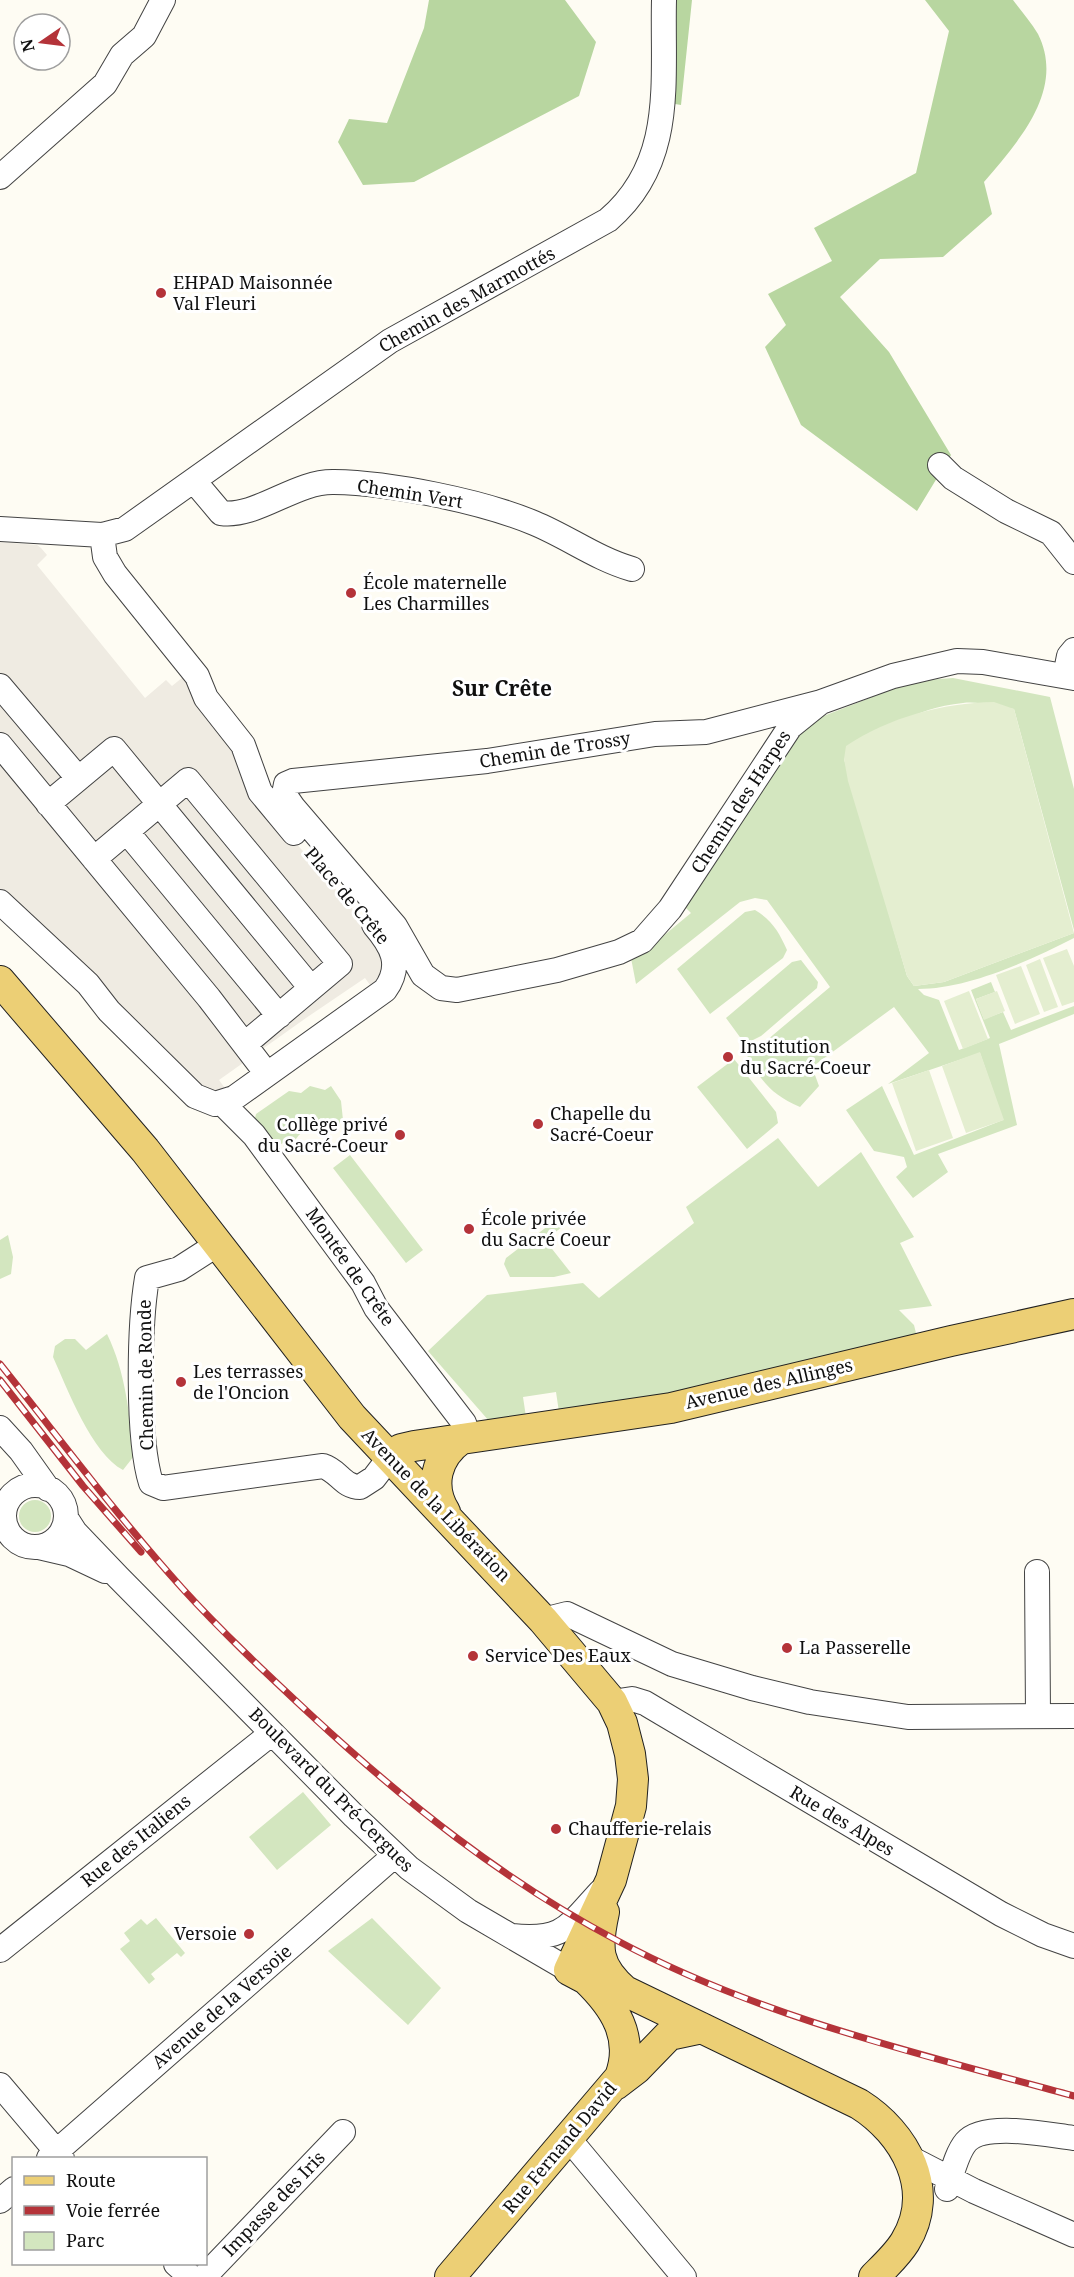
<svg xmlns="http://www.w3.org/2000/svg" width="1074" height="2277" font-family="'Noto Serif',serif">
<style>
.green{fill:#d3e6bf}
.forest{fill:#b8d6a0}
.pitch{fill:#e4eed0}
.plaza{fill:#efebe2}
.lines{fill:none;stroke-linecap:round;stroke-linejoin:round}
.minor-casing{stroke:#434343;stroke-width:26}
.major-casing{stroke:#212121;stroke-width:32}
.minor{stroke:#fff;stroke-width:24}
.major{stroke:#eccf75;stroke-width:30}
.rail-casing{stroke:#b43339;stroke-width:7}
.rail{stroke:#fff;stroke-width:4.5;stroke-dasharray:14;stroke-linecap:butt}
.poi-dot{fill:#b43339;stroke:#fff;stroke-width:2}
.labels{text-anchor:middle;stroke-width:6;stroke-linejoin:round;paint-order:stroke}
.poi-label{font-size:18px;fill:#101010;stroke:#fff;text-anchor:start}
.street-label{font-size:18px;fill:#101010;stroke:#fff}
.quarter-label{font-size:21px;font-weight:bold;fill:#101010;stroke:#fff}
</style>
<rect width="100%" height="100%" fill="#fefcf3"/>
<path class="green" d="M953,678L1050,697L1074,789V930L1014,709C998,707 979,701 963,703C912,708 884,732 844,759L907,976L914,986L944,982L1074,933V938C1029,961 968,989 918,989L924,995L939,1000L959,1050L990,1038L971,990L991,982L995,992L976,999L984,1019L1003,1012L1011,1030L1074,1006V1014L999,1044L1017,1125L938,1154L948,1172L913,1198L896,1177L907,1167L904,1157L874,1151L846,1110L882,1086L914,1155L1003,1120L980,1053L888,1084L929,1053L894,1007L812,1067L819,1086L800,1107C772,1095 763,1083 747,1057L830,987L767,900L755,898L740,902L636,984L631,958L650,947L691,913L682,904L787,742L816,719L913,681Z
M755,910C772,920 779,932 787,950L783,958L710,1014L677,969L745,912Z
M801,960L818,982L817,988L761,1036L745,1044L726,1018L792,962Z
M734,1059L776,1112L778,1123L747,1149L697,1087Z
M310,1086L325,1090L331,1086L341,1101L343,1120L333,1130L321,1118L299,1135L285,1153L283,1143L277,1146L255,1118L256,1114L289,1091L301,1093Z
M778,1138L818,1187L861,1152L914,1237L900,1243L932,1306L899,1310L914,1325L917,1337L654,1398L559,1412L556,1392L523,1397L526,1417L489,1421L428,1351L487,1295L583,1283L599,1298L694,1223L686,1207Z
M350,1155L423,1250L406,1263L333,1168Z
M557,1219L562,1227L545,1240L571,1273L554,1277H510L504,1264L506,1258Z
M8,1235L13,1257L11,1274L0,1279V1240Z
M107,1334C126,1373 129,1413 134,1456L123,1470C92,1454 67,1388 53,1357L55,1346L65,1339H75L86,1350Z
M19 1516a16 16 0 1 1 32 0a16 16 0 1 1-32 0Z
M303,1792L331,1825L277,1870L249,1837Z
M156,1918L185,1953L181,1957L177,1953L151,1974L155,1979L149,1984L120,1949L130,1941L124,1933L141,1919L147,1925Z
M372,1918L441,1988L408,2025L328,1951Z"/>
<path class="forest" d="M429,0H565L596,42L579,96L414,182L363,185L338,142L349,119L387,123L424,28Z
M674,0H692L681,105L675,104Z
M925,0H1013C1021,11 1031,22 1038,34C1066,90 1018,142 984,182L992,214L943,257L880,259L840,297L889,352L951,455L917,511L801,425L765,347L786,325L768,294L832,261L814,228L916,173L949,31Z"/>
<path class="pitch" d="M994,702L1014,709L1074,933L944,982L914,986L907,976L848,781L844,759L846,746C890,717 942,703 994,702Z
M1067,949L1074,966V1002L1062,1006L1043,958Z
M1040,959L1058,1007L1044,1012L1026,965Z
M1021,966L1040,1014L1015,1024L996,975Z
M969,991L988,1039L963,1049L944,1001Z
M997,991L1005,1011L984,1020L976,999Z
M980,1052L1004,1120L966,1133L942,1066Z
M929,1070L953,1138L916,1151L892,1083Z"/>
<path class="plaza" d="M0,542L37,545L41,548L47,555L37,565L145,698L166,680L172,686L188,673L233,743L254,794L379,940L388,966L373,989L365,978L306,1018L219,1080L227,1091L215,1093L204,1088L0,890Z"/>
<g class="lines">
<g class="minor-casing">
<path id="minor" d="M0,177L105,84L122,55L144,36L163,0
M940,465L953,478L1006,511L1051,533L1074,562
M194,481L221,513C257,518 295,481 334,482C391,483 481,501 534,523C568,537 597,559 632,569
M0,529L102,535L125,529L390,341L608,220C676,162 662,82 664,0
M102,535L105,557L115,574L197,676L206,698L243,745L260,792L294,833
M1065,676L1069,656L1074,650
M0,686L78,778
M821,702L706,732L655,734L487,761L293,781L286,784L284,794L293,807L395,926L423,975L441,988L457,990L557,970L619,952L642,941L670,909L790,727L821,702L893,676L957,661L983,662L1074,678
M0,745L209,998L267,1074
M48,804L114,749L311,988
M127,832L279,1016
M94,859L188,780L340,964L245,1044
M0,902L88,984L109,1011L195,1096L215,1104L234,1098L385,990C403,965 392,946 374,925
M222,1103L254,1135L363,1283L376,1308L464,1423L469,1437
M218,1244L179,1269L147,1278C139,1326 137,1438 151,1483L163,1488L323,1466C339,1471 343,1487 360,1487L374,1478L390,1457
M0,1428L21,1451L48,1489
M4 1516a31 31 0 1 1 62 0a31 31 0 1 1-62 0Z
M66,1518L75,1532L118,1577L354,1816L409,1868L468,1911L569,1970
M39,1547L69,1554L105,1571
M1037,1572L1038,1716
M543,1620L567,1614L672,1664L752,1688L810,1702L908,1717L1074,1716
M612,1702L632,1699L645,1703L1001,1914L1043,1935L1074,1946
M512,1936C563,1941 567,1928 600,1892
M0,1950L272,1733
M0,2085L62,2158
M569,2139L684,2277
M49,2158L395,1855
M910,2158L974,2191L1074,2235
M947,2189C952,2175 956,2154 966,2142C984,2121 1048,2135 1074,2138
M0,2201L14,2189
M176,2264L191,2277
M204,2277L343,2132"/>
</g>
<g class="major-casing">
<path id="major" d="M0,981L145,1150L352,1417L543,1620L612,1702L622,1723L630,1754L633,1779L631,1806L611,1880L569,1970L586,1979L625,1991L859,2104C905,2133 937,2190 905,2242C897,2255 885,2266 874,2277
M390,1457L401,1449L414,1446L671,1408L951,1341L1074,1314
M445,1512C429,1486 436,1457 461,1439
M604,1912C596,1948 596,1966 625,1991
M615,2085L636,2069L669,2035L702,2028
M450,2277L620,2077C635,2037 614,2006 586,1979"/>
</g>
<use href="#minor" class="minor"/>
<use href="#major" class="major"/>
<g class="rail-casing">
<path id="rail" d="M0,1364C60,1439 118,1517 182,1588C222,1632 267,1674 311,1715C405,1802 504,1881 618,1941C760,2017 920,2054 1074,2096
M0,1380L83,1486L141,1552"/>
</g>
<use href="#rail" class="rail"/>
</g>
<g class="poi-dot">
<circle cx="161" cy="293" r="6"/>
<circle cx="351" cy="593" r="6"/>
<circle cx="728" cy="1057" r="6"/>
<circle cx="538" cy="1124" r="6"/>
<circle cx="400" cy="1135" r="6"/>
<circle cx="469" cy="1229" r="6"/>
<circle cx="181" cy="1382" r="6"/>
<circle cx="787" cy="1648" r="6"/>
<circle cx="473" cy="1656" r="6"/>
<circle cx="556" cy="1829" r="6"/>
<circle cx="249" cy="1934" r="6"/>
</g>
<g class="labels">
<g class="poi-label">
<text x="173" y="289">EHPAD Maisonnée<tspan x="173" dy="21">Val Fleuri</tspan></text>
<text x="363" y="589">École maternelle<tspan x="363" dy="21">Les Charmilles</tspan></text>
<text x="740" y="1053">Institution<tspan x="740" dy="21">du Sacré-Coeur</tspan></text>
<text x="550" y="1120">Chapelle du<tspan x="550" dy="21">Sacré-Coeur</tspan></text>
<text x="388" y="1131" text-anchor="end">Collège privé<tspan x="388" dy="21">du Sacré-Coeur</tspan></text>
<text x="481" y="1225">École privée<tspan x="481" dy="21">du Sacré Coeur</tspan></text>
<text x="193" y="1378">Les terrasses<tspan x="193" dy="21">de l'Oncion</tspan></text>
<text x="799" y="1654">La Passerelle</text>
<text x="485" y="1662">Service Des Eaux</text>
<text x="568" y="1835">Chaufferie-relais</text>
<text x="237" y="1940" text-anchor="end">Versoie</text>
</g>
<g class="street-label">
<text transform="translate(467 300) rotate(-29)" y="6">Chemin des Marmottés</text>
<text transform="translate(410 494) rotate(9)" y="6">Chemin Vert</text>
<text transform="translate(555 750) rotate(-9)" y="6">Chemin de Trossy</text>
<text transform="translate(741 802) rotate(-57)" y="6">Chemin des Harpes</text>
<text transform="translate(347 896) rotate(50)" y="6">Place de Crête</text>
<text transform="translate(350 1267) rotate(55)" y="6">Montée de Crête</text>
<text transform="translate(146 1375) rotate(-91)" y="6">Chemin de Ronde</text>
<text transform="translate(769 1384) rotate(-13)" y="6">Avenue des Allinges</text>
<text transform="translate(436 1505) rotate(46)" y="6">Avenue de la Libération</text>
<text transform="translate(331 1790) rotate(45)" y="6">Boulevard du Pré-Cergues</text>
<text transform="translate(842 1821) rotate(31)" y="6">Rue des Alpes</text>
<text transform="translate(136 1841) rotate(-39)" y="6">Rue des Italiens</text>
<text transform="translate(222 2007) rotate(-41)" y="6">Avenue de la Versoie</text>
<text transform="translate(560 2148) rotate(-50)" y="6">Rue Fernand David</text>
<text transform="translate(274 2204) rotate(-46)" y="6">Impasse des Iris</text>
</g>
<g class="quarter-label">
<text x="502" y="696">Sur Crête</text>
</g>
</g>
<rect x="12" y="2157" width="195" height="108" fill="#ffffff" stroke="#9f9f9f" stroke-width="1.5"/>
<rect x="24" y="2176" width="30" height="9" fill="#eccf75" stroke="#9f9f9f" stroke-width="1.5"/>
<text x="66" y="2187" font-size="18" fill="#101010">Route</text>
<rect x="24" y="2206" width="30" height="9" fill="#b43339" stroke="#9f9f9f" stroke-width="1.5"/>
<text x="66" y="2217" font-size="18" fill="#101010">Voie ferrée</text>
<rect x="24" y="2232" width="30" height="18" fill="#d3e6bf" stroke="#9f9f9f" stroke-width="1.5"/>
<text x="66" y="2247" font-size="18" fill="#101010">Parc</text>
<g transform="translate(42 42) rotate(256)"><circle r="28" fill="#ffffff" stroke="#9f9f9f" stroke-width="1.5"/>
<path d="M0-4.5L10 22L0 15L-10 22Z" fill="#b43339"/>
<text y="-9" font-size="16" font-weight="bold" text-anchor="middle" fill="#101010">N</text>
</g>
</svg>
